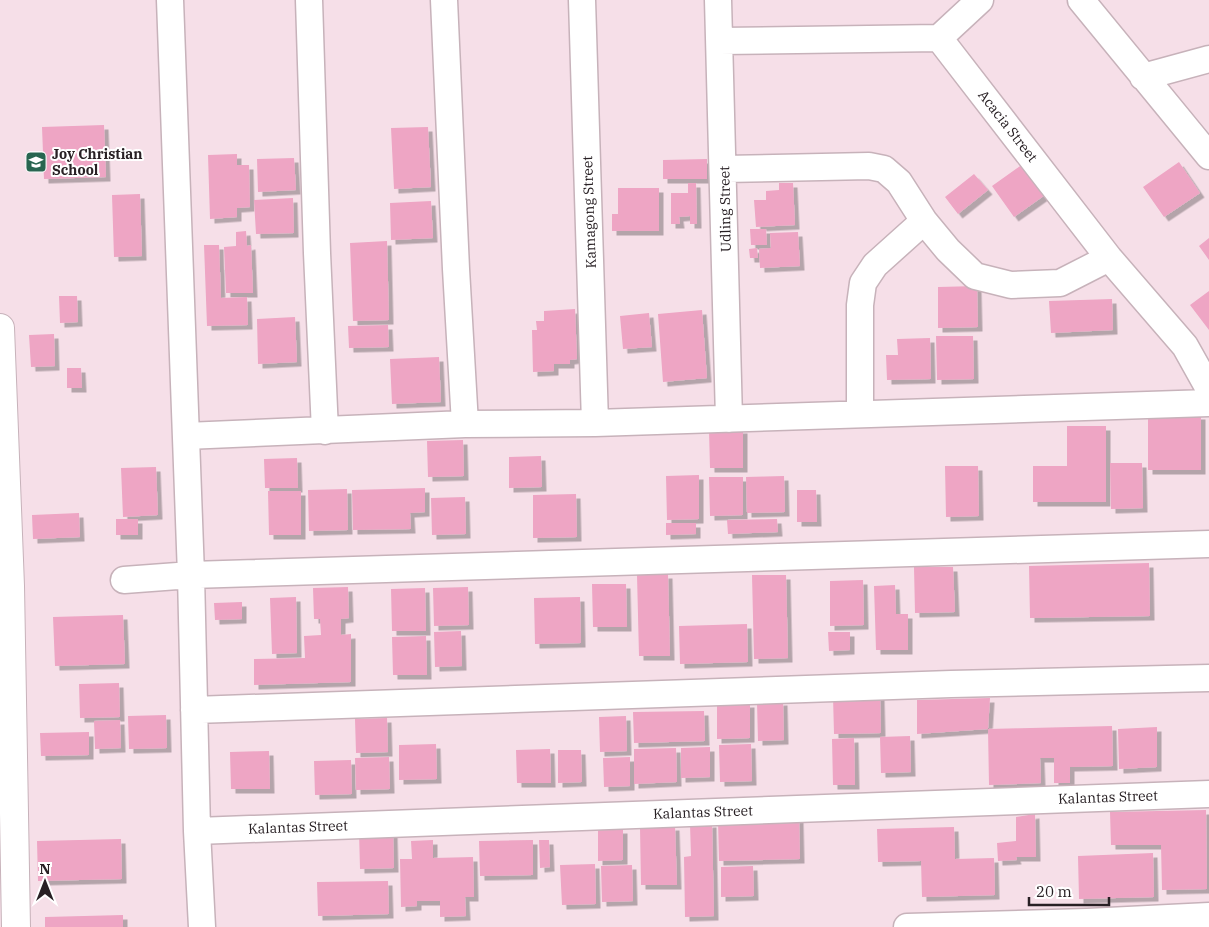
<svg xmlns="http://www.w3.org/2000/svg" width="1209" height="927" font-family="'IBM Plex Serif',serif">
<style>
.building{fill:#eea5c4;filter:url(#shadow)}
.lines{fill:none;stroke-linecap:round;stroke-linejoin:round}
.minor-casing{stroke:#c7b2ba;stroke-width:29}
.tertiary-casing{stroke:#c7b2ba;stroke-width:30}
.minor{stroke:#fff;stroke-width:26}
.tertiary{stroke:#fff;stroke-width:28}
.labels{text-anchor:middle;stroke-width:4;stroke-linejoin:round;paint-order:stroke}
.street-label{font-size:14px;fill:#282024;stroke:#fff}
.poi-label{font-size:14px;font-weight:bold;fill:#282024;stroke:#fff;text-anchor:start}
</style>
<defs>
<filter id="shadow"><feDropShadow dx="4.5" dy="4.5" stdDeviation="0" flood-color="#0004"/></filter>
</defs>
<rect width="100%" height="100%" fill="#f6dfe8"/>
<path class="building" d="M104,125L106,177L44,179L42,127Z
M428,127L431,187L394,189L391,128Z
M237,154V165H249L250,207L237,208V217L210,219L208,155Z
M294,158L296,190L258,192L257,159Z
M707,159V179H663V160Z
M1179,162L1200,193L1164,217L1143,187Z
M1023,164L1045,195L1014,217L992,186Z
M974,174L988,190L958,214L945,197Z
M688,183H696L697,224H690V216L679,217L680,224H671V193H688Z
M779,183H793L795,225L756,227L754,200H766V191L779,190Z
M618,188H659V231H612V214H618Z
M140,194L142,256L114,257L112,195Z
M293,198L294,233L256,234L254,200Z
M431,201L433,238L391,240L390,203Z
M750,229H766L767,245H751Z
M246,231L247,246L251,245L253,293H226L224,247L236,246V232Z
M798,232L800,266L760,268L759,249L771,248L770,233Z
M1209,238V260L1199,246Z
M387,241L389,320L353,321L350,243Z
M204,245H219L221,298L247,297L248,325L207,326Z
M757,248L758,258H750L749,249Z
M977,286L978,327L938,328V287Z
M1209,291V330L1190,305Z
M59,296H77L78,322L60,323Z
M1112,299L1113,330L1051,333L1049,301Z
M575,309L577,359L570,360V364H554V371L533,372L532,330H537L536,321H544V311Z
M702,310L707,378L663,382L658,314Z
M649,313L652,347L623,349L620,316Z
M295,317L297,362L258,364L257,319Z
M388,325L389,347L349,348L348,326Z
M54,334L55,366L31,367L29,335Z
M936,336H973L974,379L937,380Z
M930,338L931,379L887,380L886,355H898L897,339Z
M439,357L441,402L392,404L390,359Z
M67,368H81L82,388H67Z
M1148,415H1201V470H1148Z
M1067,426H1106V502H1033V466H1067Z
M743,429V468H710L709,430Z
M463,440L464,476L428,477L427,441Z
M541,456L542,487L509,488V457Z
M297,458L298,488H265L264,459Z
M1110,463H1142L1143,508L1111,509Z
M945,466H978L979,516L946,517Z
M156,467L158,515L123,517L121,468Z
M699,475V519L667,520L666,476Z
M784,476L785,512L747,513L746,477Z
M709,477H743V515L710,516Z
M425,488V512L410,513L411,529L353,530L352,490Z
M347,489L348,530L309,531L308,490Z
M797,490H816L817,522H797Z
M268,491H301V535H269Z
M576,494L577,537L533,538V495Z
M465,497L466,534L432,535L431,498Z
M79,513L80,537L33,539L32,515Z
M116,519H138V535H116Z
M777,519L778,532L728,534L727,520Z
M666,523H696V534L666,535Z
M1149,563L1150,616L1030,618L1029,566Z
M914,567H953L955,612L915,613Z
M668,574L670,656H639L637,575Z
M752,575H786L788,658L754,659Z
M863,580L864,625L830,626V581Z
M592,584H626L627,627H593Z
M895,585L896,614H908V650H876L874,586Z
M348,587L349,618L341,619V635L351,634V682L254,685V659L305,658L304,636L321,635L320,619H314L313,588Z
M468,587L469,625L434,626L433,588Z
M425,588L426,631H392L391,589Z
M296,597L297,653L272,654L270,598Z
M580,597L581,643L535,644L534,598Z
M242,602V619L215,620L214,603Z
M123,615L125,664L55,666L53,617Z
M747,624L748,662L680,664L679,626Z
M461,631L462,666L435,667L434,632Z
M828,632H850V650L829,651Z
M426,636L427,675H393L392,637Z
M119,683L120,717L80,718L79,684Z
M880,695L881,733L834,734L833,696Z
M990,698L988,729L1112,726L1113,766L1070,767V783H1054V758H1040L1041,783L989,785L988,729L917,734V700Z
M783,701L784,740L758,741L757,702Z
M750,703V738L717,739V704Z
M704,711L705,741L634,743L633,712Z
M166,715L167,748L129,749L128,716Z
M626,716L627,751L600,752L599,717Z
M387,718L388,752L356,753L355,719Z
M120,720L121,748L95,749L94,721Z
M1157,727V767L1119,769L1118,729Z
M89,732V755L41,756L40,733Z
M910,736L911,772L881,773L880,737Z
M854,738L855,785H833L832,739Z
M436,744L437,779L399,780V745Z
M751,744L752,781L720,782L719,745Z
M710,747V777L681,778V748Z
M676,748L677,782L634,784V749Z
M550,749L551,783H517L516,750Z
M558,750H581L582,782L558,783Z
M269,751L270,789H231L230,752Z
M389,757L390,789L356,790L355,758Z
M630,757V786L604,787L603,758Z
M351,760L352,794L315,795L314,761Z
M1206,810L1207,889L1162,890L1161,845H1111L1110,812Z
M1035,814L1036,857H1016L1017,860L998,861L997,843L1016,841V817Z
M799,818L800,859L719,861L718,820Z
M712,823L714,916L685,917L684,857L691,856L690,824Z
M675,826L677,885H641L640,827Z
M954,827L955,859L994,858L995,895L922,897L921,861L878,862L877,829Z
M623,829V860L598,861V830Z
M393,831L394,868L360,869L359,832Z
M121,839L122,879L38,881L37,841Z
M433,840V858L473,857L474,897H465L466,916L440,917V901H417V906L401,907L400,859H412L411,841Z
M533,840V875L480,876L479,841Z
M539,840H549L550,867L540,868Z
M1153,853L1154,897L1079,899L1078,856Z
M595,864L596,904L562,905L560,865Z
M632,865L633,901L602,902L601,866Z
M753,866L754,896L721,897V867Z
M388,881L389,914L318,916L317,882Z
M123,915V927H45V917Z"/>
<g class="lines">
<g class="minor-casing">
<path id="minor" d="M170,0L191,575L197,831L202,927
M309,0L317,253L325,431
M444,0L456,269L465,424
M582,0L595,423
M718,0L729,419
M1081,0L1209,156
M939,38L980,0
M720,41L939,38L1109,258L1185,346L1209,389
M1143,77L1209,59
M724,169L869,166L884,169L899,182L924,221L948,250L975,276L1011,285L1060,283L1109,258
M860,414V305L863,283L875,265L924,221
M186,436L465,424L595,423L1209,403
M124,580L191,575L1209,544
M194,710L951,684L1209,678
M197,831L1209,794
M907,927L1087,922L1209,916"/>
</g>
<g class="tertiary-casing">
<path id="tertiary" d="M0,328L10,586L16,927"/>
</g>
<use href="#minor" class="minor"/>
<use href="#tertiary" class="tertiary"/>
</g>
<defs>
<g id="school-square" transform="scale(1.125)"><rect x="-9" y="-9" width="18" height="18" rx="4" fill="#286550" stroke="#fff"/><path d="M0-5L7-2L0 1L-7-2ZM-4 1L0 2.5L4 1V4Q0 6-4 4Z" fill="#fff"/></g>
</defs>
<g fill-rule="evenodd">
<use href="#school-square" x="36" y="162"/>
</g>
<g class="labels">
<g class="street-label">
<text transform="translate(1008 126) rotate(52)" y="5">Acacia Street</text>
<text transform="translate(725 209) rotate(-91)" y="5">Udling Street</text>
<text transform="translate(589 212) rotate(-92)" y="5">Kamagong Street</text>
<text transform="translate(1108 797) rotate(-2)" y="5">Kalantas Street</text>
<text transform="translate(703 812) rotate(-2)" y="5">Kalantas Street</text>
<text transform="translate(298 827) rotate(-2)" y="5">Kalantas Street</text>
</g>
<g class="poi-label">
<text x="52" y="159">Joy Christian<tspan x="52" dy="16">School</tspan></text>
</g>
</g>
<g transform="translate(45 882)" stroke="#ffffff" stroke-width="4" paint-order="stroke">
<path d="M0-4L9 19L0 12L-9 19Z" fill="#282024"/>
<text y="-8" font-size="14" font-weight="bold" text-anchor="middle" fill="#282024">N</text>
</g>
<path d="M1029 897v8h80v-8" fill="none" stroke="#282024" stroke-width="2.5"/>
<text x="1036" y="897" font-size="15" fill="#282024" stroke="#ffffff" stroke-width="4" paint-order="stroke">20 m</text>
</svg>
